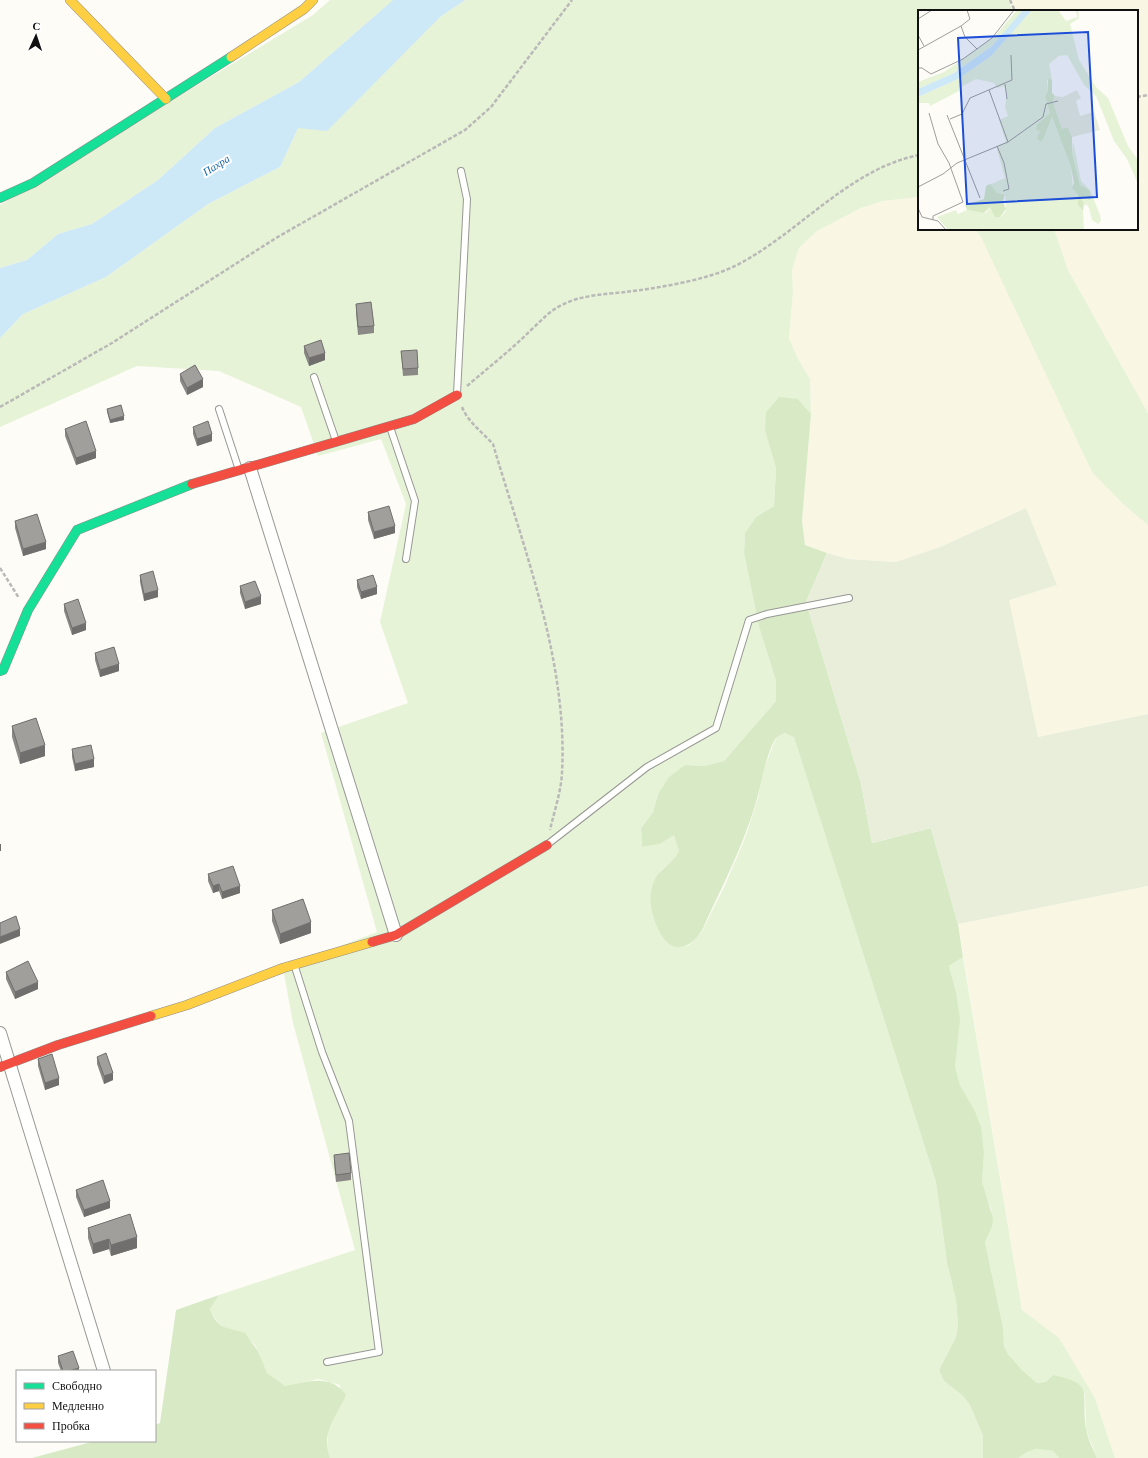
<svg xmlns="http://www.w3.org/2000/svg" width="1148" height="1458" font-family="'Crimson Pro',serif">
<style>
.farmland{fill:#f9f7e4}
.green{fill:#e7f3d7}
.forest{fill:#d8eac5}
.cemetery{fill:#e9eedb}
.water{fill:#cde8f7}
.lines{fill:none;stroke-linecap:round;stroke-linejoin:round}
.lane-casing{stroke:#979795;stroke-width:8}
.street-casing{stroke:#979795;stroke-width:14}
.fast-casing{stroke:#8e8d8b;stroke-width:10}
.slow-casing{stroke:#8e8d8b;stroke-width:10}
.jam-casing{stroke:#8e8d8b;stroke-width:10}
.path{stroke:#b9b9b8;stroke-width:2.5;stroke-dasharray:4 2;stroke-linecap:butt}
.lane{stroke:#fffffe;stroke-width:6}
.street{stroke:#fffffe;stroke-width:12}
.fast{stroke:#16e098;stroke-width:9}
.slow{stroke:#ffcf43;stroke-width:9}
.jam{stroke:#f24e42;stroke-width:9}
.wall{fill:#8a8986}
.shaded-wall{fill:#716f6d}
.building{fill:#a19f9c;stroke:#716f6d}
.labels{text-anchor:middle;stroke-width:4;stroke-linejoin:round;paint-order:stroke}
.water-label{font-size:11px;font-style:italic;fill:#1768a6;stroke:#fff}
.inset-road{fill:none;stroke:#9f9e9b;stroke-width:1}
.view{fill:#1d4ed8;fill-opacity:0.15;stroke:#1d4ed8;stroke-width:2}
.inset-edge{fill:none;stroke:#111;stroke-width:2}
</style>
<rect width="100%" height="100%" fill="#fdfcf7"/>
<path class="farmland" d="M1009,0H1148V413L1068,270L1054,229H1137V11H1012Z
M919,197V229H975L981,237L1109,489L1123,504L1148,525V714L1038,737L1008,600L1056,585L1026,508L940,547L896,562L848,559L827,553L805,545L802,521L811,414L810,379L798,359L789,338L793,293L792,270L799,248L817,231L861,208L883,201Z
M1148,886V1458H1115L1095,1398L1039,1325L1022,1310L958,924Z"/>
<path class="green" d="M330,0H393L299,82L215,128L158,180L92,224L58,234L27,260L0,268V205L313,15Z
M465,0H1009L1012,11H919V197L883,201L861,208L817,231L799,248L792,270L793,293L789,338L798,359L810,379L811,414L798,399L765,431L776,468L774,506L756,517L745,533L744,553L759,627L776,681V701L724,761L704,766L685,765L658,794L653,812L641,828L642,847L660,844L675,834L679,851L674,860L660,871L681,947L689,945L701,933L725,885L745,838L758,798L764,769L773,745L777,737L786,733L794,736L936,1182L947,1263L956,1300L958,1325L956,1337L939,1370L944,1381L963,1396L970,1405L983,1436V1458H330L327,1451L328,1427L341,1406L340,1385L318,1379L285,1387C279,1383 272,1379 268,1374C260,1364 261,1349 251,1341C234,1326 219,1333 210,1309L219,1295L355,1250L293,1023L283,968L377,932L321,733L408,703L380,622L406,504L381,439L318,456L301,407L219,371L137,366L0,427V338L23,314L106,277L208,204L280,167L298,128L440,17Z
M975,229H1054L1068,270L1148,413V525L1123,504L1092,472L981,237Z
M963,957L1022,1310L1059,1338L1095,1398L1115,1458H1097L1086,1430L1085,1394L1046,1382L1037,1383L1022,1370L1008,1354L1004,1346L1003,1327L985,1242L992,1227L991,1209L984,1192L982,1182L984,1154L974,1109L960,1085L955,1066L956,992L949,966Z
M1036,1449L1053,1451L1059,1458H1018L1027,1452Z"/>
<path class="forest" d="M779,397L798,399L811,414L802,521L805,545L827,553L806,602L861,783L872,843L931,828L958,924L963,957L949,966L956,992L960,1020L955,1066L960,1085L974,1109L981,1127L984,1154L982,1182L993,1218L992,1227L985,1242L1003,1327L1004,1346L1008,1354L1022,1370L1037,1383L1046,1382L1053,1375C1097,1384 1080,1394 1086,1429C1088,1439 1093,1449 1097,1458H1059L1053,1451L1036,1449L1027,1452L1018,1458H983V1436L970,1405L963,1396L944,1381L939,1370L956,1337L958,1325L956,1300L947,1263L936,1182L794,737L785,733C783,734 779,736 777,737C771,743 765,766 763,774C752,829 727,876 704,926C699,939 681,956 667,942C657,933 648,905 651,892C656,866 669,870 679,851L674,835L660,844L642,847L641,828L653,812L658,794L669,777L685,765L704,766L724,761L776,701V681L759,627L744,553L745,533L756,517L774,506L776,468L765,431L766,412Z
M219,1295L210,1309C217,1329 226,1327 245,1333L258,1351L267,1373L285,1386C307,1382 331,1373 346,1395C337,1417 320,1432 330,1458H32L95,1441H155V1425L160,1423L176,1310Z"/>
<path class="cemetery" d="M1026,508L1057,585L1009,600L1038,737L1148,714V886L958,924L931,828L872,843L861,783L806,602L827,553L848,559L896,562L940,547Z"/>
<path class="water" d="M393,0H465L440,17L327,131L298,128L280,167L208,204L106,277L23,314L0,338V268L27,260L58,234L92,224L158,180L215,128L299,82Z"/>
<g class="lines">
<g class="lane-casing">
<path id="lane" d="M314,377L336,441
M457,394L467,199L461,171
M219,409L239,470
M390,427L415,501L406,559
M548,844L647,767L716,728L749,620L767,614L849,598
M295,967L322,1052L349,1121L379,1352L327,1362"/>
</g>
<g class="street-casing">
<path id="street" d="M250,468L396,935
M0,1033L104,1371"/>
</g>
<g class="fast-casing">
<path id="fast" d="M0,198L33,183L231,57
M0,671L3,670L28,610L77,530L192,484"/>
</g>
<g class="slow-casing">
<path id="slow" d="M70,0L166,99
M231,57L304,9L313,0
M151,1016L187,1005L283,968L372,942"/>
</g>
<g class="jam-casing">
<path id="jam" d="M192,484L414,419L457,395
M372,942L396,935L547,845
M0,1067L58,1045L151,1016"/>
</g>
<path class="path" d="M1010,0L1015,11
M1137,97L1148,95
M467,386C489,367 511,350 531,330C542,320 550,310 564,304C582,295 606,294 626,292C658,288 708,280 737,265C799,233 849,169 919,155
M0,407L112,343L276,238L465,130L491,107L572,0
M462,407C468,422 482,432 493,444C524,550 568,662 562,773C561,792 554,812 550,830
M0,568L19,598"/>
<use href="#lane" class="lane"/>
<use href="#street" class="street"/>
<use href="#fast" class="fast"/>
<use href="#slow" class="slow"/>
<use href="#jam" class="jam"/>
</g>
<path class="wall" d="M356,304L374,326V333L358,335L356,312Z
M304,346L325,360L309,366L304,353Z
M401,351L418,368V375L403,376Z
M180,374L203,387L187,395L180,381Z
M107,409L124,420L110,423L107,412Z
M193,427L212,441L197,446L193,434Z
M65,429L96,458L76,465L65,436Z
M368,512L395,533L374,539L368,520Z
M15,521L46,549L23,556L15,528Z
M140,575L158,597L144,601L140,582Z
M357,580L377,594L361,599L357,587Z
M240,586L261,604L245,609L240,593Z
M64,604L86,630L72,635L64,611Z
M95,653L119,671L100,677L95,660Z
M12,726L45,756L20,764L12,737Z
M72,749L94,767L75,771L72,757Z
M208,874L240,893L222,899L219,891L213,893L208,881Z
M272,910L311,933L280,944L272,921Z
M6,972L38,989L15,999L6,979Z
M97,1057L113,1080L104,1084L97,1064Z
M38,1059L59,1085L45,1090L38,1066Z
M334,1155L351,1173V1180L336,1182L334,1162Z
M76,1190L110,1208L84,1217L76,1197Z
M88,1228L137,1248L111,1256L109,1249L93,1254L88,1238Z
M58,1356L79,1371H61L58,1363Z"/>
<path class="shaded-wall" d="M325,353V360L309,366V358Z
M203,379V387L187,395V388Z
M124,416V420L110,423V420Z
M212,434V441L197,446V439Z
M96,451V458L76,465V458Z
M395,526V533L374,539V532Z
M46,542V549L23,556V549Z
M377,587V594L361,599V592Z
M158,590V597L144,601V594Z
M261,596V604L245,609V602Z
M86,623V630L72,635V628Z
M119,664V671L100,677V670Z
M45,745V756L20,764V753Z
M94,759V767L75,771V764Z
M0,844H1V851H0Z
M219,884V891L213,893V886Z
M240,886V893L222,899V892Z
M311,922V933L280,944V934Z
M20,929V936L0,944V937Z
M38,982V989L15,999V992Z
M113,1073V1080L104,1084V1076Z
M59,1078V1085L45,1090V1083Z
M110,1201V1208L84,1217V1210Z
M137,1237V1248L111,1256V1245Z
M109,1239V1249L93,1254V1244Z
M79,1368V1371H68Z"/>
<path class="building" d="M371,302L374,326L358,327L356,304Z
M321,340L325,353L309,358L304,346Z
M417,350L418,368L403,369L401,351Z
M195,365L203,379L187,388L180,374Z
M121,405L124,416L110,420L107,409Z
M86,421L96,451L76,458L65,429Z
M208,421L212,434L197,439L193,427Z
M389,506L395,526L374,532L368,512Z
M37,514L46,542L23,549L15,521Z
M153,571L158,590L144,594L140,575Z
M373,575L377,587L361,592L357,580Z
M255,581L261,596L245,602L240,586Z
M78,599L86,623L72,628L64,604Z
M114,647L119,664L100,670L95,653Z
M36,718L45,745L20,753L12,726Z
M91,745L94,759L75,764L72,749Z
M233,866L240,886L222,892L219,884L213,886L208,874Z
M303,899L311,922L280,934L272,910Z
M16,916L20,929L0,937V923Z
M28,961L38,982L15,992L6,972Z
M106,1053L113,1073L104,1076L97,1057Z
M52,1054L59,1078L45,1083L38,1059Z
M349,1153L351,1173L336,1175L334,1155Z
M103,1180L110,1201L84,1210L76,1190Z
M130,1214L137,1237L111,1245L109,1239L93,1244L88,1228Z
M73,1351L79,1368L68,1371H63L58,1356Z"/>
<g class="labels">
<g class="water-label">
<text transform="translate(216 165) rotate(-32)" y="4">Пахра</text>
</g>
</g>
<g transform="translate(918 10)">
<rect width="220" height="220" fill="#fdfcf7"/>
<path d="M99,0H105L103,6L74,36L36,63L0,79V72L26,62L75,28ZM114,0H140L148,11L160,7L157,0H160L161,8L152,14L161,50L178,77L190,88L210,136L220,150V174L209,149L196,131L178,86L166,75L149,45L141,46L131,54L134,70H129L130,81L127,87L132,103L119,114L122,121L119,128L122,132L125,130L134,107L153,157L155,179L160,185V195L165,201L166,220H30L19,207L38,200L40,204L49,200L68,203L72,197L83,207L88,201L87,183L80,184L71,175L87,168L78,136L88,132L81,110L90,106L87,97L89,83L86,76L79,78L76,73L58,69L41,78V81L12,96L11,93H0V87L40,69L72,46ZM155,131L163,171L172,180L182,205L183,211L180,214L174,210L171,198L168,194L167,196L164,190V187L171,184V180L162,175L154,143Z" fill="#e7f3d7"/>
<path d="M130,69L134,70V83L137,86L135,92L144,118L150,117L154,127V143L162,175L171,180L173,189L170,190L168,186L163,188L166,193L165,201L160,195V185L154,178L156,173L153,157L134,107L125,130L122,132L119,128L122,121L118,120L119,114L132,103L127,87L130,81ZM72,174L79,183L87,184L85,191L88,199L82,207H77L72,197L66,203L49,200L47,195L66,189L68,176Z" fill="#d8eac5"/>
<path d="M159,80L163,88L158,91L162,106L176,102L182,120L154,127L150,117L144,119L135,92L137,86L145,87Z" fill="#e9eedb"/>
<path d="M105,0H114L73,46L40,69L0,87V79L36,63L74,36Z" fill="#cde8f7"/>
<path class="inset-road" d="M0,9L14,0M43,16L52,9L49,0M0,25L6,36M0,40L43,16L47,27L59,39M0,58H4L13,64L45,49L74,28L96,0M87,74L89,89M71,80L90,132M11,103L20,134L31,153L45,192L15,206V210M29,105L62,188M32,109L44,104L52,88L94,70L93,45M79,136L86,153L91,179L85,181M0,177L25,164L39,153L90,132L125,107L128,94L140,91M0,198L4,207L20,211L28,220"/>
<path class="view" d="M170,22L179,187L49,194L40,28Z"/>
<rect width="220" height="220" class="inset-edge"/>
</g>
<rect x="16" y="1370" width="140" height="72" fill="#ffffff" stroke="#a0a0a0"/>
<rect x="24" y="1383" width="20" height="6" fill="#16e098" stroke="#a0a0a0"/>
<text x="52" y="1390" font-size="12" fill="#111111">Свободно</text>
<rect x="24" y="1403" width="20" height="6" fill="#ffcf43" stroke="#a0a0a0"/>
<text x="52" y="1410" font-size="12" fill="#111111">Медленно</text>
<rect x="24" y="1423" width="20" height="6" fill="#f24e42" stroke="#a0a0a0"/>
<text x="52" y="1430" font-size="12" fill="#111111">Пробка</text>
<g transform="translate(36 36) rotate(3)" stroke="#ffffff" stroke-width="3" paint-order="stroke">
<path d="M0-3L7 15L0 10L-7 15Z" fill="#111111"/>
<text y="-6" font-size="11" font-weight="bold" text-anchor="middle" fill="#111111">С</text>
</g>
</svg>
